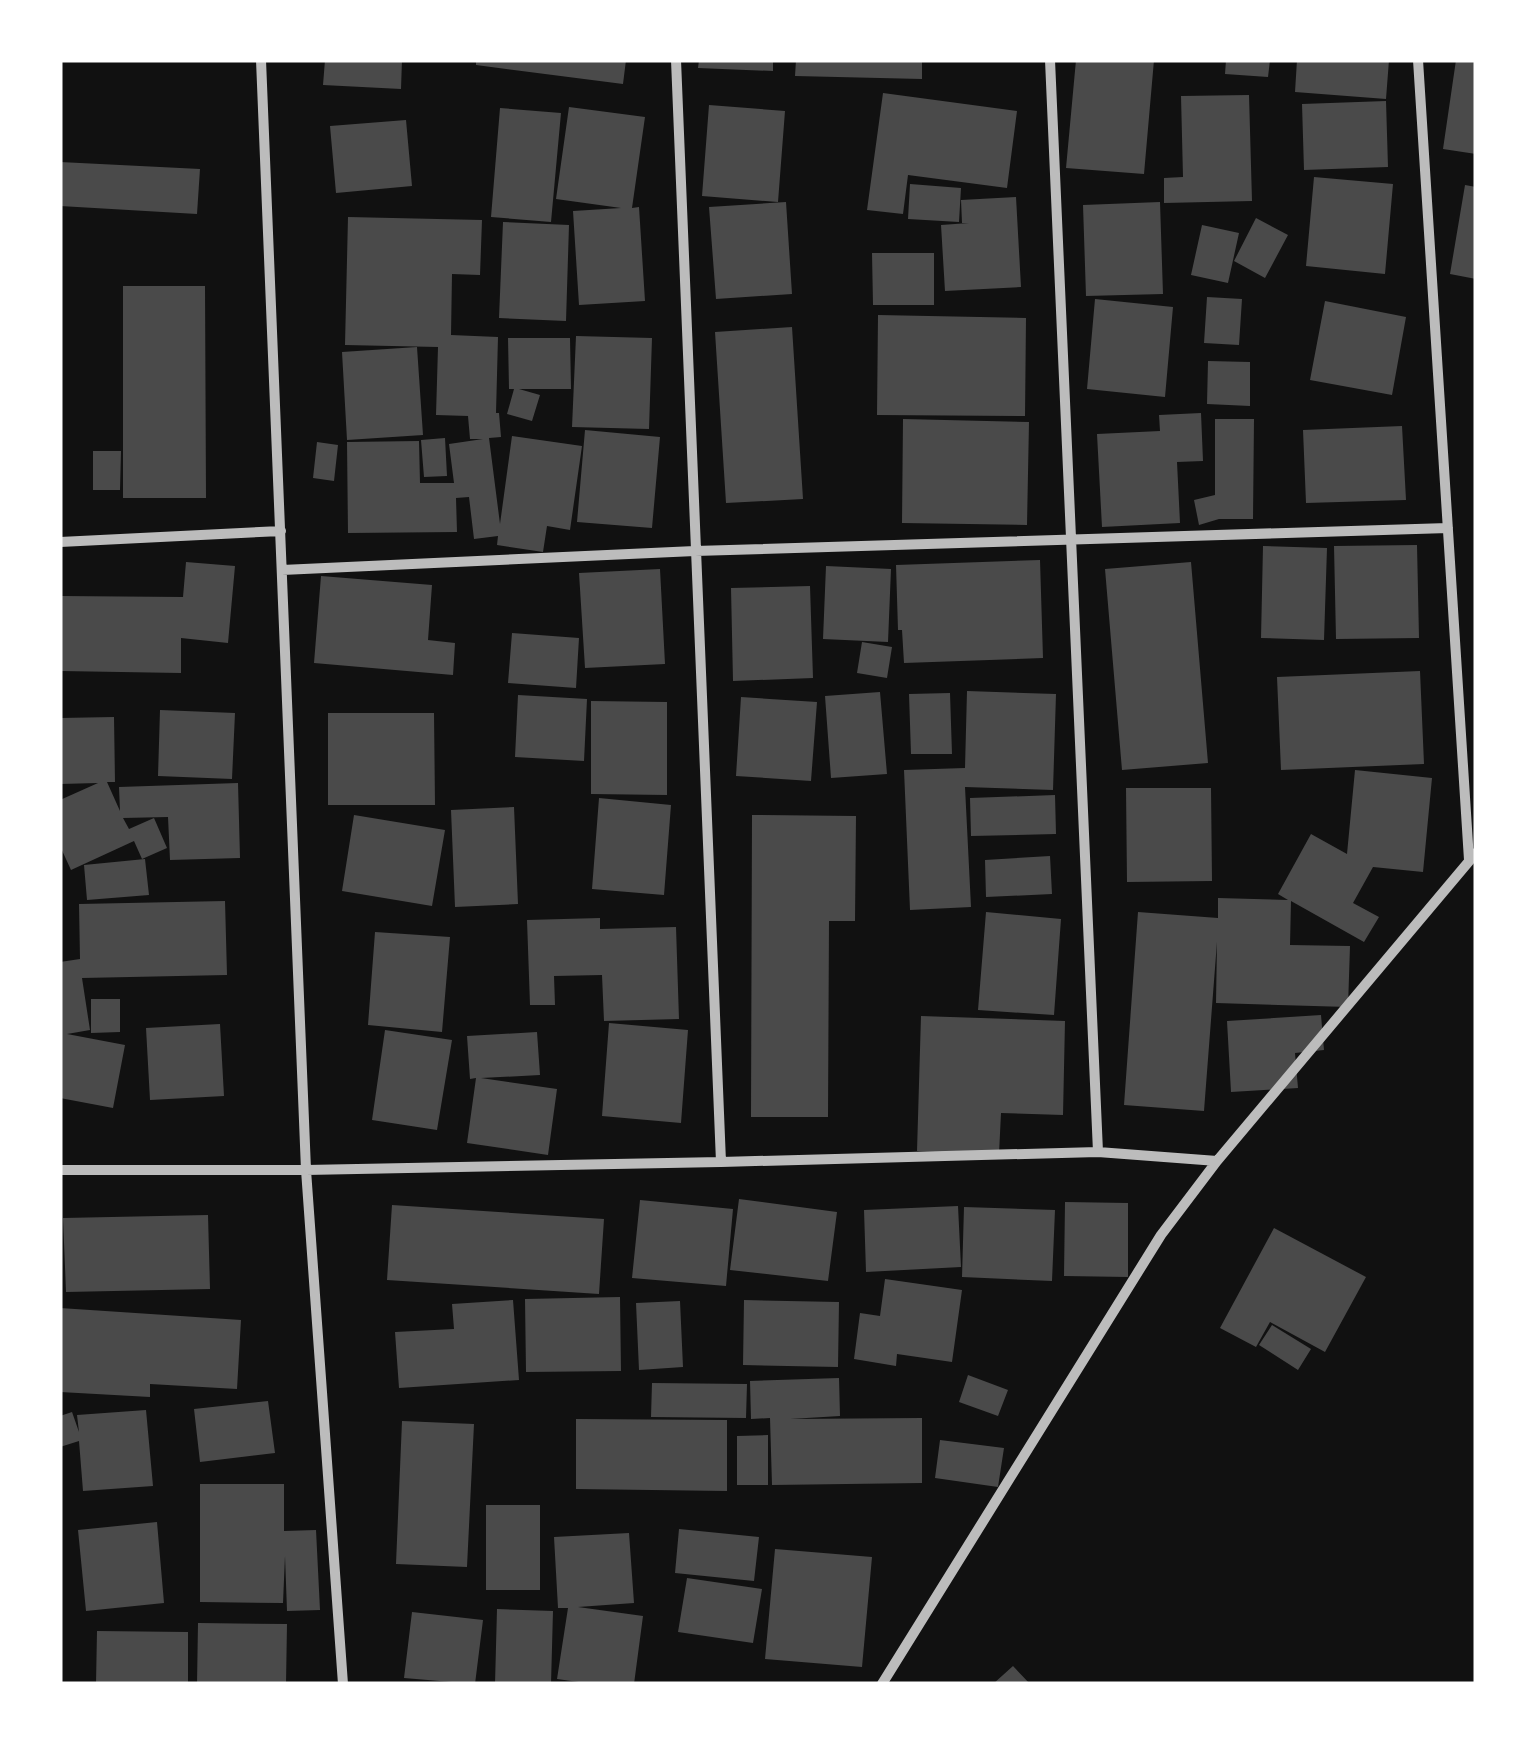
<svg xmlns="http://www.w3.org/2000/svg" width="1536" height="1744" font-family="Spectral,serif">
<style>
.building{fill:#4a4a4a}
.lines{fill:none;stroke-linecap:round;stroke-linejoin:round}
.minor{stroke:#bcbcbc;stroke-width:10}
</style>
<rect width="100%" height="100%" fill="#111"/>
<path class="building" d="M325,60H402L401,89L323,85Z
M476,60H626L623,84L476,65Z
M699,60H773V71L698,68Z
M796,60H922V79L795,76Z
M1076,60H1154L1144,174L1066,168Z
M1226,60H1270L1268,77L1225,74Z
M1297,60H1389L1386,99L1295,92Z
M1456,60H1476V154L1443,149Z
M883,93L1017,111L1007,188L908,175L903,214L867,210Z
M1249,95L1252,201L1164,203V178L1183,177L1181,96Z
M1386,101L1388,167L1304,170L1302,104Z
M709,105L785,111L778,202L702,196Z
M569,107L645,117L632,208L639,207L645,301L579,305L573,211L621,208L556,199Z
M500,108L561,113L551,222L491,217Z
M406,120L412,186L336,193L330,126Z
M60,162L200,169L197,214L60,206Z
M1314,177L1393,184L1385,274L1306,266Z
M910,184L961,188L959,222L908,219Z
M1465,185L1476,187V279L1450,274Z
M1016,197L1021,287L945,291L941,225L969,223H962L961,200Z
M786,202L792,294L716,299L709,207Z
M1160,202L1163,294L1086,296L1083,205Z
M348,217L482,220L480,275L452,274L451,335L498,337L496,413H499L501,437L489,438L500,524L512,436L582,446L570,530L547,526L543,552L497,545L498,536L474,539L469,497L456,498L457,532L348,533L347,442L419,441L420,483H454L449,444L483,439H470L468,416L436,415L438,347L345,345Z
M1256,218L1288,235L1265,278L1234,261Z
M503,222L569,225L566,321L499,318Z
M1202,225L1239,233L1228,283L1191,275Z
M872,253H934V305H873Z
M123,286H205L206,498H123Z
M1207,297L1242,299L1239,345L1204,343Z
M1095,299L1173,307L1165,397L1087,389Z
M1325,301L1406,317L1392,395L1310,380Z
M878,315L1026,318L1025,416L877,415Z
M792,327L803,499L726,503L715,332Z
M576,336L652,338L649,429L572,427Z
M508,338H570L571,389H519L540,395L532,421L507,414L514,389H509Z
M417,347L423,435L347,440L342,352Z
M1208,361L1250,362V406L1207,404Z
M1201,413L1203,461L1177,462L1180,523L1102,527L1097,434L1160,431L1159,415Z
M903,419L1029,422L1027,525L902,523Z
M1215,419H1254L1253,519H1219L1199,525L1194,500L1215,495Z
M1402,426L1406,500L1306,503L1303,430Z
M585,430L660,437L652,528L577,522Z
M445,438L447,476L424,477L421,440Z
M317,442L338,445L334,481L313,478Z
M93,451H121L120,490H93Z
M1417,545L1419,638L1336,639L1334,546Z
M1263,546L1327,548L1324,640L1261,638Z
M1040,560L1043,658L904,663L902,630H898L896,565Z
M186,562L235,566L228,643L181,638V673L60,671V596L183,597Z
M1191,562L1208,763L1122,770L1105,569Z
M826,566L891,569L888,642L823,639Z
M660,569L665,664L585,668L579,573Z
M321,576L432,585L428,640L455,643L453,675L314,663Z
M810,586L813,678L733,681L731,588Z
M512,633L579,638L576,688L508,683Z
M862,642L892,647L887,678L857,673Z
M1420,671L1424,764L1281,770L1277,677Z
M967,691L1056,694L1053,790L965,787L971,907L910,910L904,770L965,768Z
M880,692L887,774L831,778L825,696Z
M950,693L952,754H911L909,694Z
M518,695L587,699L584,761L515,757Z
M741,697L817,702L811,781L736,776Z
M591,701L667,702V795L591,794Z
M160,710L235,713L232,779L158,776Z
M328,713H434L435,805H328Z
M114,717L115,782H107L120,811L119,787L238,783L240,858L170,860L168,817L123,818L129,829L154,818L167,848L142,859L134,841L71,870L60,846V800L98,783L60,784V718Z
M1355,770L1432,778L1423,872L1373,867L1353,903L1379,917L1364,942L1291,901L1290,945L1350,946L1348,1007L1216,1003L1217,942L1204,1111L1124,1105L1138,912L1218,918V898L1288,900L1278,894L1311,834L1347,854Z
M1126,788H1211L1212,881L1127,882Z
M1055,795L1056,834L971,836L970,798Z
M599,798L671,805L664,895L592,889Z
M514,807L518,904L455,907L451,810Z
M354,815L445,830L432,906L342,891Z
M752,815L856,816L855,921H829L828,1117H751Z
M1050,856L1052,894L986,897L985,860Z
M145,859L149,895L87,900L84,865Z
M225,901L227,975L82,978L90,1030L67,1034L125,1045L113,1108L60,1098V962L80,959L79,904Z
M986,912L1061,919L1054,1015L978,1010Z
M600,918V929L676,927L679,1019L604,1021L602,975L554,976L555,1005H530L527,920Z
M375,932L450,937L442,1032L368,1025Z
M91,999H120V1032L91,1033Z
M1321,1015L1324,1050L1295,1053L1298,1088L1231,1092L1227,1021Z
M921,1016L1065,1021L1063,1115L1001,1113L999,1154L917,1151Z
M609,1023L688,1030L681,1123L602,1116Z
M220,1024L224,1096L150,1100L146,1028Z
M385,1030L452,1040L437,1130L372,1120Z
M537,1032L540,1075L481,1078L557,1089L548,1155L467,1143L476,1078L470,1079L467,1036Z
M739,1199L837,1212L828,1281L730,1270Z
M640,1200L733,1209L726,1286L632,1278Z
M1065,1202L1128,1203V1277L1064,1276Z
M392,1205L604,1219L599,1294L387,1280Z
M958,1206L961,1267L866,1272L864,1210Z
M964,1207L1055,1210L1052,1281L962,1277Z
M208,1215L210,1289L66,1292L63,1218Z
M1274,1228L1366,1277L1325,1352L1270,1322L1256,1347L1220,1328Z
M885,1279L962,1290L952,1362L897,1354L896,1366L854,1359L860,1313L880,1316Z
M620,1297L621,1371L526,1372L525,1299Z
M513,1300L519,1380L399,1388L395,1332L454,1329L452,1304Z
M744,1300L839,1302L838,1367L743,1365Z
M680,1301L683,1367L639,1370L636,1303Z
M60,1308L241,1320L237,1389L150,1384V1397L60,1392Z
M1272,1325L1311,1349L1298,1370L1259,1345Z
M968,1375L1008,1390L998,1416L959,1402Z
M839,1378L840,1416L790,1419L922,1418V1483L772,1485L770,1418L751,1419L750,1381Z
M652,1383L747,1384L746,1418L651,1417Z
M268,1401L275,1453L200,1462L194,1409Z
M146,1410L153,1486L83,1491L79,1441L60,1447V1416L72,1412L79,1432L77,1415Z
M576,1419L727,1420V1491L576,1489Z
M402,1421L474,1424L467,1567L396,1564Z
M768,1435V1485H737V1436Z
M940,1440L1004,1448L998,1487L935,1478Z
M200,1484H284V1531L316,1530L320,1610L287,1611L285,1556L283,1603L200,1602Z
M486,1505H540V1590H486Z
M157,1522L164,1603L86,1611L78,1530Z
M679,1529L759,1537L754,1581L675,1573Z
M629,1533L634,1603L578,1607L643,1616L634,1684H593L557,1679L568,1608H558L554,1537Z
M775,1549L872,1557L862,1667L765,1659Z
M687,1578L762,1589L753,1643L678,1632Z
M497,1609L553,1611L551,1684H495Z
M412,1612L483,1620L475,1684L404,1678Z
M198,1623L287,1624L286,1684H197Z
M97,1631L188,1632V1684H96Z
M1013,1666L1030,1684H993Z"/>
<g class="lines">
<path class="minor" d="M261,60L306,1170L343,1684
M1050,60L1098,1152
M1418,60L1469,860
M60,542L281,531
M282,570L695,551L1448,528
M721,1162L1098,1152L1217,1161
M60,1170H306L721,1162L676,60
M882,1684L1161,1235L1217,1161L1476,853"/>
</g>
<rect width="1536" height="1744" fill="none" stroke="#ffffff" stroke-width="125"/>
</svg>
